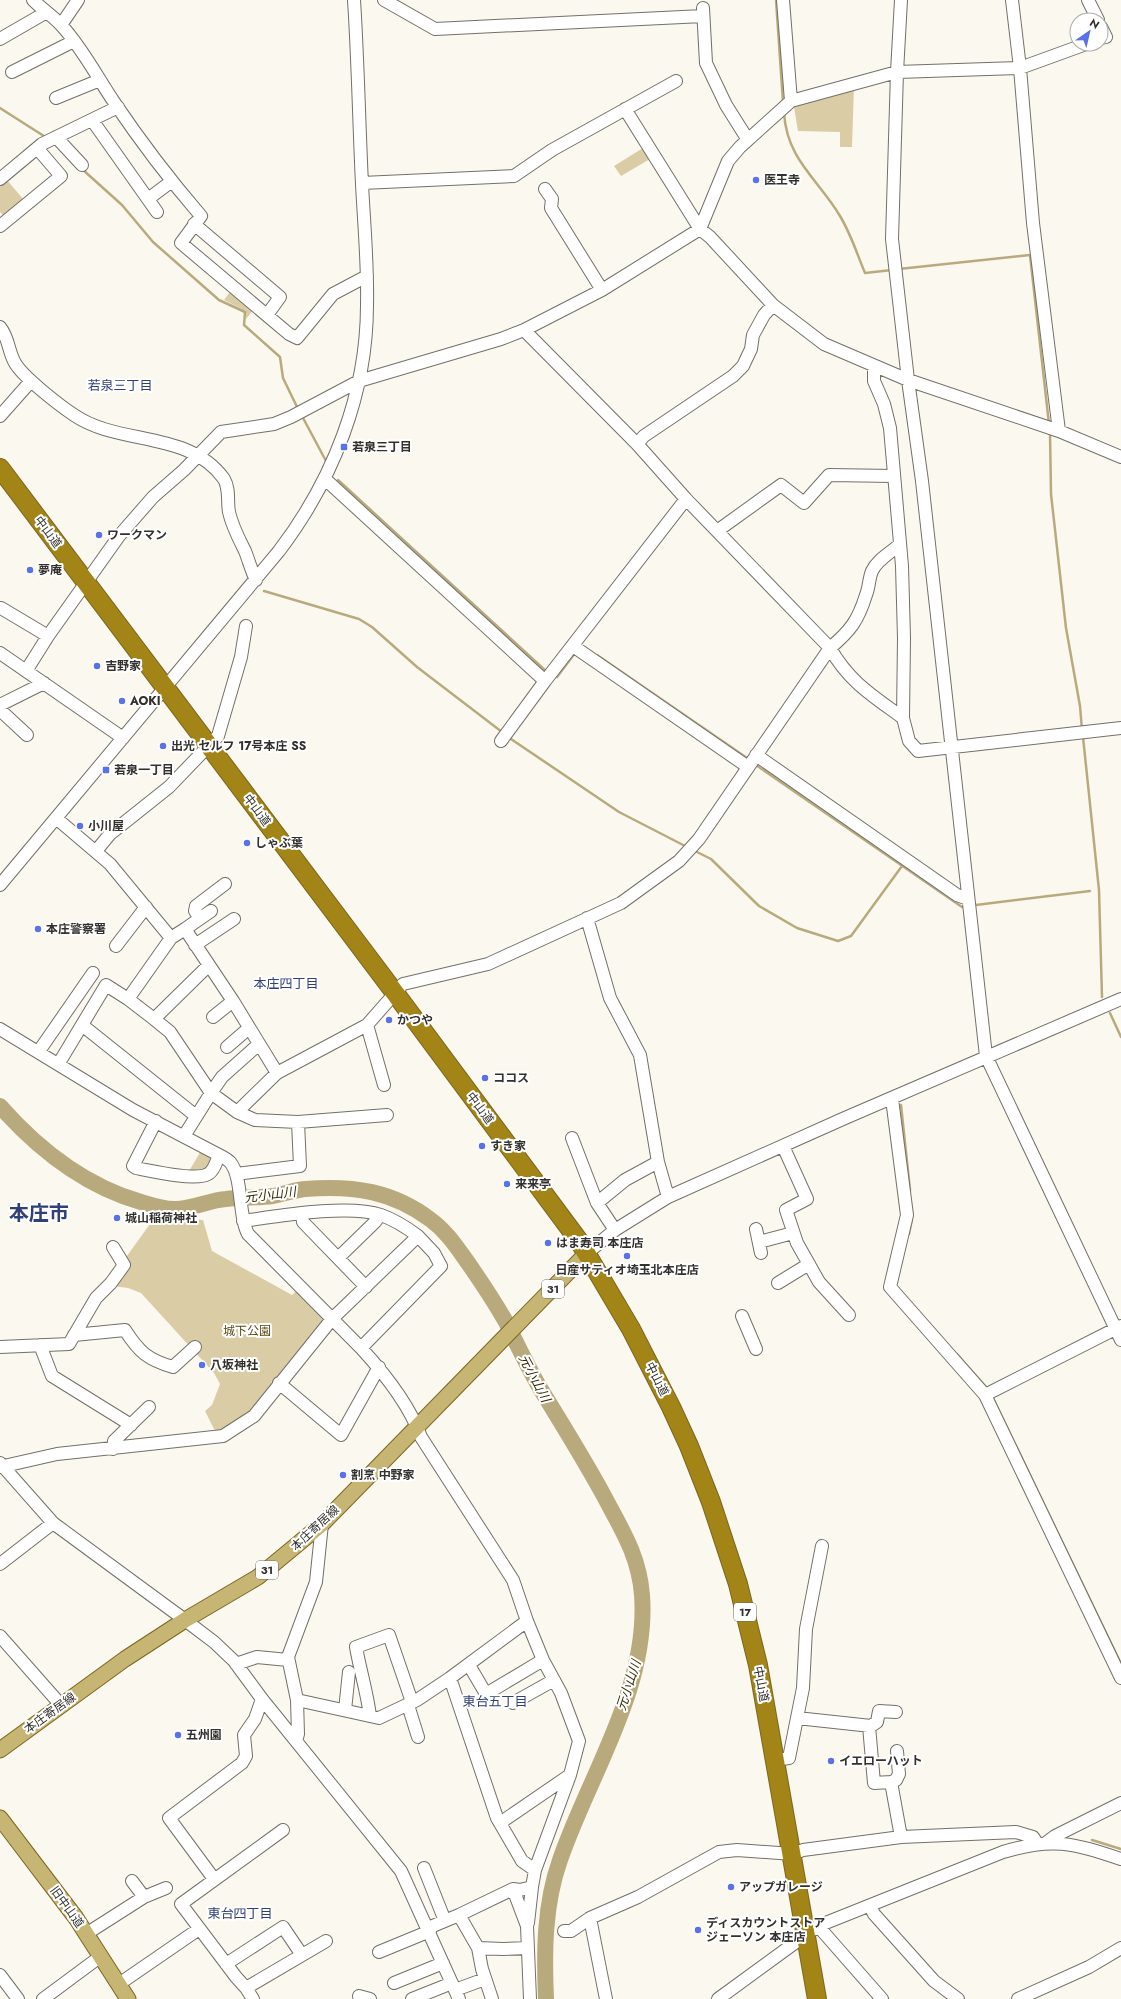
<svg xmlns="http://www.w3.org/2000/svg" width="1121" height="1999" font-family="Jost,'Noto Sans JP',sans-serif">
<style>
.green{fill:#dacca5}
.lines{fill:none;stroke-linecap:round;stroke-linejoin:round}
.stream{stroke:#b9aa7e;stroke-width:2.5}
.river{stroke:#b9aa7e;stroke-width:16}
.minor-casing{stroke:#737069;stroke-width:14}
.major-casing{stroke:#7b671f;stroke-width:17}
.highway-casing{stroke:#7b671f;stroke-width:20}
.minor{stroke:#fff;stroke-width:12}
.major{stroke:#c7b574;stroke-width:15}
.highway{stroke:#a28417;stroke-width:18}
.poi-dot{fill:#5a71e8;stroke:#fff;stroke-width:1.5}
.labels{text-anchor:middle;stroke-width:4;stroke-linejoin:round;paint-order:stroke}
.shield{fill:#fff;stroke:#706f6d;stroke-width:1}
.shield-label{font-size:11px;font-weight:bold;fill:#32312e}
.poi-label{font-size:12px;font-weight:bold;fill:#32312e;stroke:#fff;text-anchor:start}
.street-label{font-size:12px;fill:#32312e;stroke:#fff}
.park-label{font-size:12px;fill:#594813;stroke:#fff}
.neighbourhood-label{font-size:13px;fill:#32407a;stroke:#fff}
.water-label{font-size:13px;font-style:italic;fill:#372c06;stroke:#fff}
.town-label{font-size:20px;font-weight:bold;fill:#32407a;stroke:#fff}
</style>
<rect width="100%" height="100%" fill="#fbf8f0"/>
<path class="green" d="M854,86L852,147H840V132L798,131L794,107L797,101Z
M643,148L650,159L621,176L614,166Z
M5,178L25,201L5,218L0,212V182Z
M232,289L254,309L246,319V311L224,300Z
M202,1149L213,1155L208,1171L188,1173Z
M155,1217L203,1220L212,1251L292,1295L298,1289L325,1321L247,1415L217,1432L214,1429L205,1411L212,1405L220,1384L214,1373L141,1293L128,1288L113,1286L119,1267Z"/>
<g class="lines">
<path class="stream" d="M776,0L783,102
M0,108L47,138
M784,113C787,160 818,179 840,216C851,234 857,254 865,273L892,270
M82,169L122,205L153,242L219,300L245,312L244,325L280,357L283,378L298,409
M899,269L1030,255L1049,424
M302,416L326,461
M1050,433L1051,494L1066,628L1080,706L1082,730
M338,480L547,672
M264,591L359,619L372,627L417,667L502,732
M597,655L747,758
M557,677L575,653
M508,737L619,812L687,847
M1083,737L1099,890L1102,997
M756,765L962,907
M695,851L711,859L759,906L797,928L838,941L851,936L902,866
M976,905L1090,891
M1110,1013L1121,1037
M901,1105L910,1190
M909,1234L912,1219
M957,1354L987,1388
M992,1396L1121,1664
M1092,1840L1121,1849"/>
<path class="river" d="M0,1106C38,1149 85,1186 141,1202C151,1205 163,1209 174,1209C189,1210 210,1200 226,1199C242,1197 257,1198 273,1196C284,1194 294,1190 305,1189C353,1185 393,1191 431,1220C446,1231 456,1246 466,1260C480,1280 494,1301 506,1322C518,1346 529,1370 543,1393C564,1427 585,1461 604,1496C622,1530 639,1556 642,1595C649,1688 589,1775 560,1860C544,1905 544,1953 546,1999"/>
<g class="minor-casing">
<path id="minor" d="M33,0C42,9 54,17 62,26C83,49 97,77 114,102C141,142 170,180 201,216L181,243L289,334L297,338L333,294L367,276
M384,0L435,29L703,16
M783,0L791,101
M901,0L897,72L892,239L908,380L922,481L986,1056L1121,1340
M1012,0L1020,68L1033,223L1059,431
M1088,0L1098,20
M703,8L706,63L726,105L748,140
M61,25L78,0
M1101,27L1106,37L1101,38
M0,39L45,13
M12,72L74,41
M56,98L100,80
M625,109L700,229L710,237L773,305L824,344L908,380L1059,431L1121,457
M92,120L157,212
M56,137L82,165
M0,179L42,144L118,107
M362,183L514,176L552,150L676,81
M545,189L552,199L551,208L602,290
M148,199L172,181
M194,224L280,297L267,315
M0,226L61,176L37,148
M0,327C9,338 8,351 15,363C23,377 59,405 74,415C119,446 189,430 224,479C230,489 227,502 229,512C232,526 239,539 245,551C249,561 251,570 256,580
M524,330L637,444L686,499L830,648C849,682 873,696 903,718
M874,366V381L884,404L890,428L902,566L904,638L903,718L909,741L918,751L1121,728
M0,416L31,381
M637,444L644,436L733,376L743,366L751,349L753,335L764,315L773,305
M325,479L545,681
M717,531L781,485L804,503L829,475L894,476
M1,608L48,636
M573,646L748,767
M0,653L123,738
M26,671L48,636L119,536L153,497L184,470L221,432L274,424L291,417L359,381L501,339L524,330L602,290L700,229L728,161L740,147L791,101L897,72L1020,68L1086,44
M0,705L44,683
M0,710L27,735
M501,741L545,681L686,499
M756,755L957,895L968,899
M56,818L110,864L171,938L185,929L233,1001L277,1073
M96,851L110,834L169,787L218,736L241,657L246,626
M0,885L279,551C333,480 367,394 367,305C368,265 364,224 362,184C359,123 358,61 354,0
M200,918L195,911L196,906L225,884
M587,918L610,998L640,1055L658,1162L668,1197
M185,929L211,911
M195,945L234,919
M116,946L146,907
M128,999L171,938
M213,1017L233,1001
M154,1019L170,1032L211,1093L222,1077L259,1044
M82,1025L196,1116
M367,1025L384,1085
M0,1029L133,1110L219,1155C223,1157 227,1159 230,1162C243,1177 238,1215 248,1234L361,1348C385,1374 409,1404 421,1437L513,1580L527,1621L543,1660L561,1693L579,1741L570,1775L535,1870
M227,1047L249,1028
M39,1051L93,973
M59,1063L106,985L128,999L154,1019L208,966
M892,1099L907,1215L890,1287L985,1395L1121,1678
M156,1121L133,1166L136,1168C151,1171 196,1181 208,1174C214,1171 217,1160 219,1155
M298,1122L387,1115
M184,1136L211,1093L237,1112L277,1073L367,1025L403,984L488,964L621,903L679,861L699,839L830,648C850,631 858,621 866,595C869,588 869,578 872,571C877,560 890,553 899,545
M572,1138L597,1203L615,1230
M783,1146L807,1199L786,1210L797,1243L819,1282L849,1315
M236,1174L300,1166L298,1122L255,1120L237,1112
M597,1203L625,1180L658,1162
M302,1214L303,1222L366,1287
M756,1229L761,1253
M759,1242L793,1233
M587,1253L615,1230L668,1197L845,1118L1121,999
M338,1258L375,1222L380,1215
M778,1283L809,1264
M742,1316L756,1349
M74,1335L125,1330C139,1352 148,1360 173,1367L195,1347
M40,1345L52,1376L131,1425
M0,1347L69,1344L96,1298L111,1283L124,1265L113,1247
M361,1348L441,1266L434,1253L418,1236
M279,1383L341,1435L379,1367
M985,1395L1121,1326
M113,1449L114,1441L149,1407
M0,1463L53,1523L185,1620L214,1642L234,1661L262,1699L401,1871L459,1999
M0,1467L57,1454L223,1436L254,1416L332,1319L418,1236C406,1227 395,1220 381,1215C348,1204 279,1216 243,1221
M0,1564L53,1523
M0,1636L60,1704
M236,1664L257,1657L288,1660
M469,1665L486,1694L543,1660
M297,1700L379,1718L417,1700L450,1678
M513,1703L554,1680
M408,1705L418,1737
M345,1710L349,1672
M370,1716C367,1692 360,1670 356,1647L389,1635L412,1702
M797,1718L871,1726L877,1722L879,1711L896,1712
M869,1726L874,1783L891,1782L901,1837
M296,1741L298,1734L297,1700L288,1657L316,1582L322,1524
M775,1760L789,1758L803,1688L806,1629L822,1546
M891,1782L896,1780L899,1774L897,1751
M500,1823L570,1775
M1047,1842L1055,1836L1121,1803
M424,1868L445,1921
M214,1879L169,1818L242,1763L246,1756L244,1735L255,1719L262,1699
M132,1881L144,1897
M513,1889L527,1926L530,1999
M870,1906L874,1914L934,1981L958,1999
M459,1915L478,1948L503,1949L528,1948
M528,1923L532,1887
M818,1926L882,1999
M428,1928L459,1915L513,1889L520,1890L532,1887L535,1870L522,1861L497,1818L450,1678L527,1621
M564,1931H571L590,1918
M86,1934L144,1897L166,1888
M478,1948L482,1969L492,1999
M379,1952L430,1931
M226,1964L283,1927L302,1955
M0,1975L18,1999
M394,1983L443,1963
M119,1984L199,1929
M246,1988L326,1941
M455,1990L485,1979
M359,1996L370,1999
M43,1999L101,1956
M253,1999L246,1988L236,1977L181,1904L283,1830
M412,1999L452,1983
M606,1999L590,1918L638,1897L719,1852L737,1850L793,1854L803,1850L901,1837L1016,1832L1033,1837L1037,1843
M718,1999L818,1926L1003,1852C1053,1837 1072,1843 1121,1859
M1018,1999L1089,1967L1121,1948"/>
</g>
<g class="major-casing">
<path id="major" d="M0,1750L125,1659L185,1620L258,1577L322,1524L587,1253
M0,1818L76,1918L128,1999"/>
</g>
<g class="highway-casing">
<path id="highway" d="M0,468L395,993L579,1241L631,1329L671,1407L689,1446L711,1502L738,1584L758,1665L817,1999"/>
</g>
<use href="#minor" class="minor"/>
<use href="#major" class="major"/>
<use href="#highway" class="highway"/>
</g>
<g class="poi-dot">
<circle cx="756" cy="180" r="4"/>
<rect x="340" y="443" width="8" height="8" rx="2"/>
<circle cx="99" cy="535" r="4"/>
<circle cx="30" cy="570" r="4"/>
<circle cx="97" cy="666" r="4"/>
<circle cx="122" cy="701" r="4"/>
<circle cx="163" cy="746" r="4"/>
<rect x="102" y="766" width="8" height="8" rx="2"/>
<circle cx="80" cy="826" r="4"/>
<circle cx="247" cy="843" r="4"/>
<circle cx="38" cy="929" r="4"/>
<circle cx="389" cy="1020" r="4"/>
<circle cx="485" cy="1078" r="4"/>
<circle cx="482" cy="1146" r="4"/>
<circle cx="507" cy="1184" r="4"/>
<circle cx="117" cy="1218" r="4"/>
<circle cx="548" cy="1243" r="4"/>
<circle cx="627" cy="1256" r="4"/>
<circle cx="202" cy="1365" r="4"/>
<circle cx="343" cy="1475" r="4"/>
<circle cx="178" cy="1735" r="4"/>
<circle cx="831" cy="1761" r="4"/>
<circle cx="731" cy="1887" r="4"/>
<circle cx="698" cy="1930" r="4"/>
</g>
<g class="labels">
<g class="shield">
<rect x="542" y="1280" width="22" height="18" rx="3"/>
<rect x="256" y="1561" width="22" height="18" rx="3"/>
<rect x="734" y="1603" width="22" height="18" rx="3"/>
</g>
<g class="shield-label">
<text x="553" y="1293">31</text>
<text x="267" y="1574">31</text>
<text x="745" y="1616">17</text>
</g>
<g class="poi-label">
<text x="764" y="184">医王寺</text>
<text x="352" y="451">若泉三丁目</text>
<text x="107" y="539">ワークマン</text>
<text x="38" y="574">夢庵</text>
<text x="105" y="670">吉野家</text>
<text x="130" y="705">AOKI</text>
<text x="171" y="750">出光 セルフ 17号本庄 SS</text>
<text x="114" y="774">若泉一丁目</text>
<text x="88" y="830">小川屋</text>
<text x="255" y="847">しゃぶ葉</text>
<text x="46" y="933">本庄警察署</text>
<text x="397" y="1024">かつや</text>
<text x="493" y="1082">ココス</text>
<text x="490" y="1150">すき家</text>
<text x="515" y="1188">来来亭</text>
<text x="125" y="1222">城山稲荷神社</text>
<text x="556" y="1247">はま寿司 本庄店</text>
<text x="627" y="1274" text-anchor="middle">日産サティオ埼玉北本庄店</text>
<text x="210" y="1369">八坂神社</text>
<text x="351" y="1479">割烹 中野家</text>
<text x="186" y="1739">五州園</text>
<text x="839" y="1765">イエローハット</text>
<text x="739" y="1891">アップガレージ</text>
<text x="706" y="1927">ディスカウントストア<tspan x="706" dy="14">ジェーソン 本庄店</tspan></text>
</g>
<g class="street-label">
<text transform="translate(48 532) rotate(53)" y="4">中山道</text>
<text transform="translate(257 810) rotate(53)" y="4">中山道</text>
<text transform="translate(480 1108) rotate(53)" y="4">中山道</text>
<text transform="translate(657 1379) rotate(63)" y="4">中山道</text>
<text transform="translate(315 1528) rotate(-43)" y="4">本庄寄居線</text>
<text transform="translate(761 1684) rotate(79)" y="4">中山道</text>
<text transform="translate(50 1713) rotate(-36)" y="4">本庄寄居線</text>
<text transform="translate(67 1907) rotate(54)" y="4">旧中山道</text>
</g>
<g class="park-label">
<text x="247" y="1335">城下公園</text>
</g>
<g class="neighbourhood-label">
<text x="120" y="390">若泉三丁目</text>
<text x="286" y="988">本庄四丁目</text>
<text x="495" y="1706">東台五丁目</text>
<text x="240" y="1918">東台四丁目</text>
</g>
<g class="water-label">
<text transform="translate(270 1194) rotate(-7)" y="5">元小山川</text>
<text transform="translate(535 1378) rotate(62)" y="5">元小山川</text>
<text transform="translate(628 1685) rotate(-72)" y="5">元小山川</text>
</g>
<g class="town-label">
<text x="39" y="1220">本庄市</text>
</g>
</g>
<g transform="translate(1089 32) rotate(34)"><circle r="19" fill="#ffffff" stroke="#adadab"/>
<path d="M0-3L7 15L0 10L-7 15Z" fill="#5a71e8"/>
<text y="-6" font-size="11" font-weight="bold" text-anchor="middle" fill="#32312e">N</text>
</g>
</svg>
